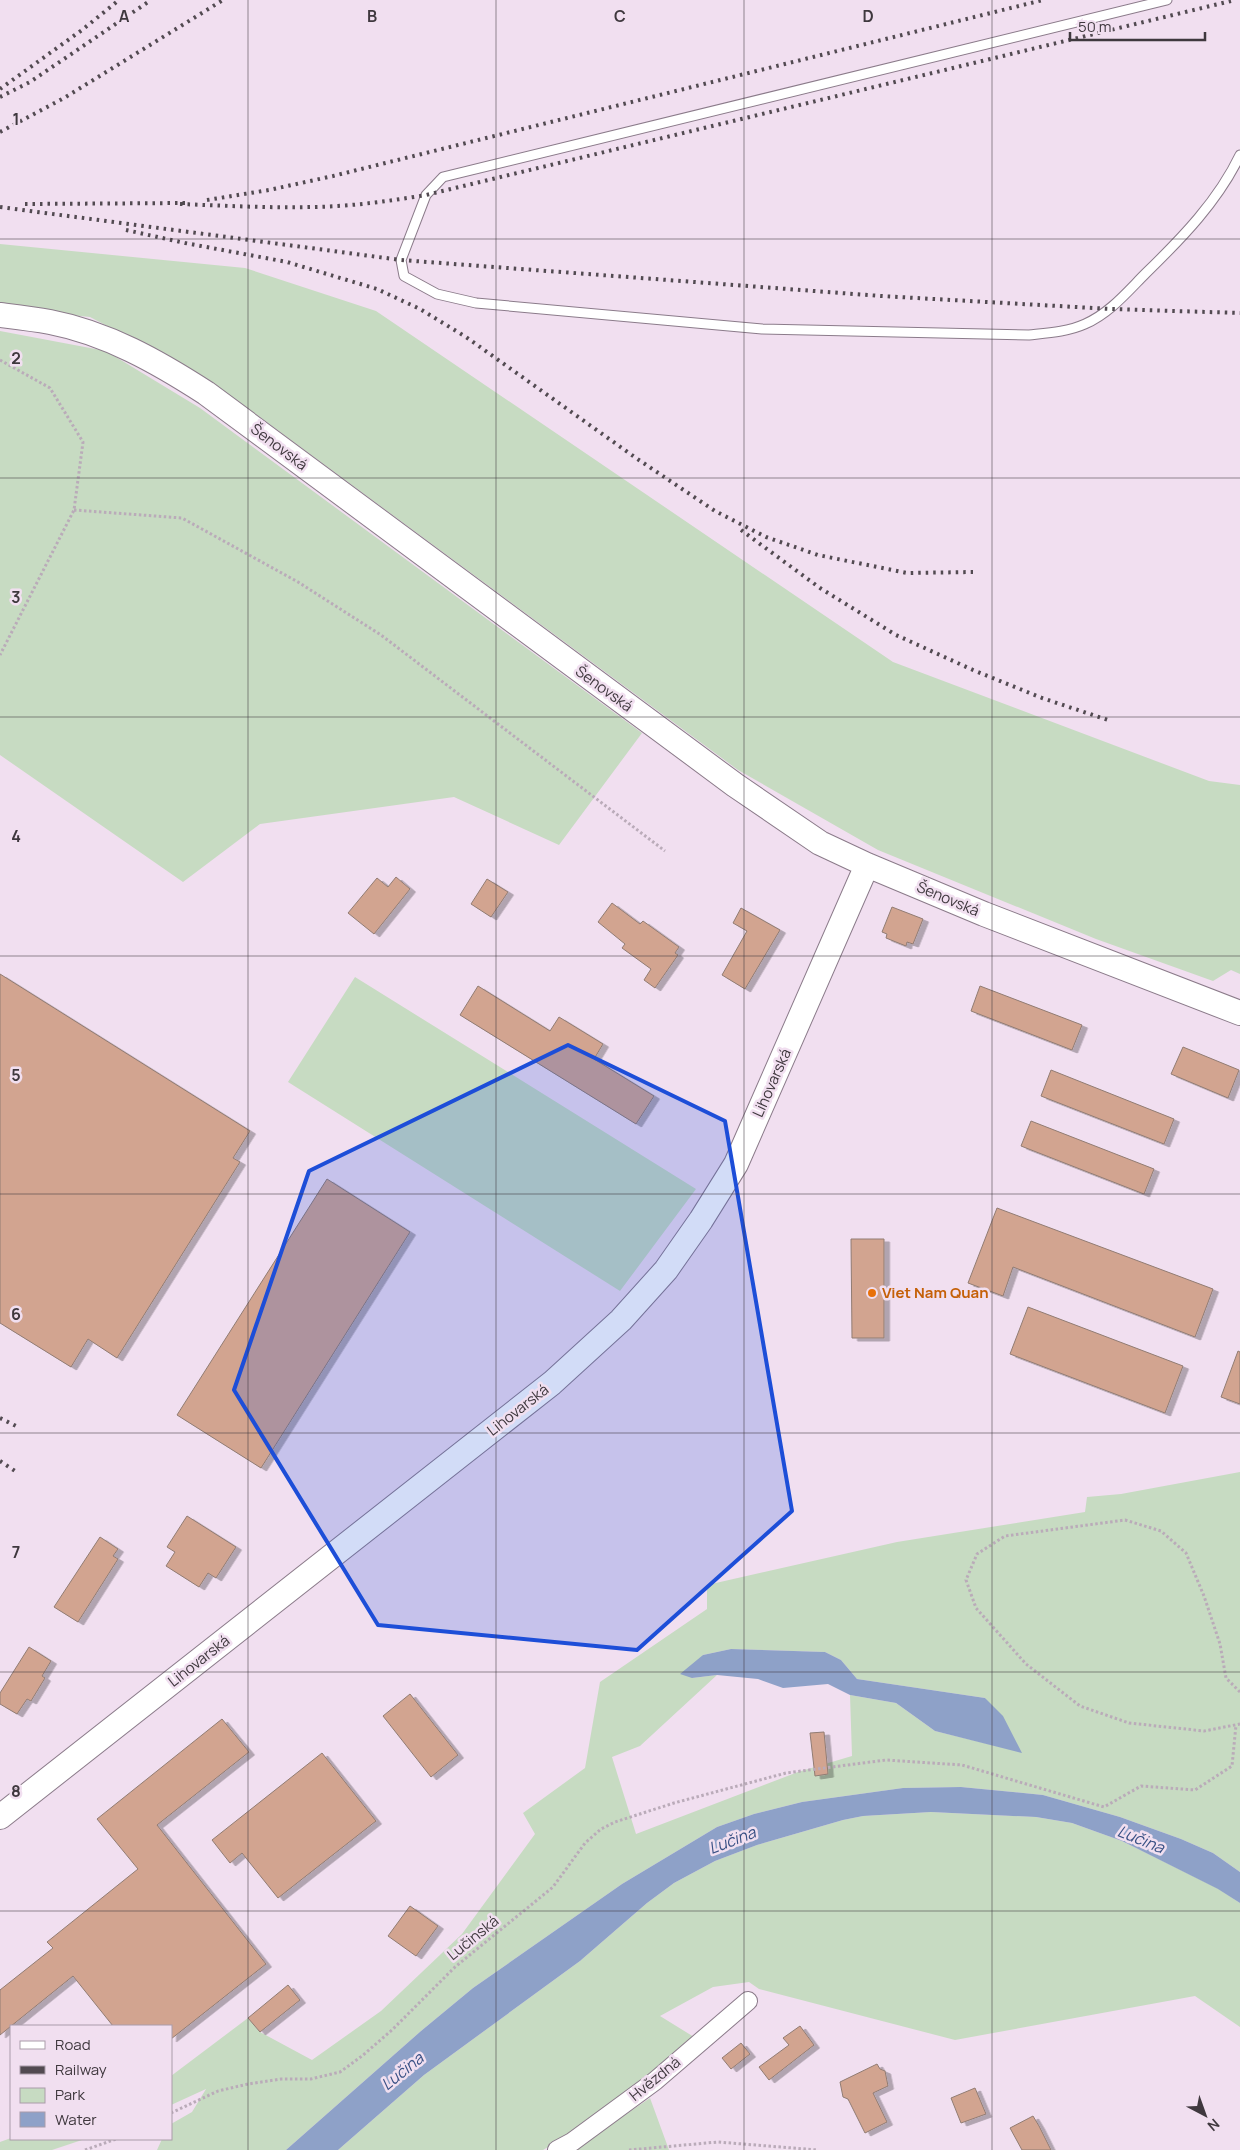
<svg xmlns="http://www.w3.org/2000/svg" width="1240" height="2150" font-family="Manrope,sans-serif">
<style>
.green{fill:#c7dbc2;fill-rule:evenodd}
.water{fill:#8ea1c8}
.building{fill:#d2a490;stroke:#917c73;filter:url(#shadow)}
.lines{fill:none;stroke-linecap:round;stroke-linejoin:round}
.lane-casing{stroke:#8b7b8a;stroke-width:11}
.street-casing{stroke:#8b7b8a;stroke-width:20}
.secondary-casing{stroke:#8b7b8a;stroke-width:26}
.path{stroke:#baabb9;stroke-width:3;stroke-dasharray:2.5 2.5;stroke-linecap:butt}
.lane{stroke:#fff;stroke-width:9}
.street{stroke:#fff;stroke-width:18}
.secondary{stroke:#fff;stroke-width:24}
.rail{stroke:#524a51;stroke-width:4;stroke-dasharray:2.5 5;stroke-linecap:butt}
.marked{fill:#1d4ed8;fill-opacity:0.2;stroke:#1d4ed8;stroke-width:4;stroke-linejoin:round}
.grid{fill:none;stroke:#3f383e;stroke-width:1;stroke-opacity:0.55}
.food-dot{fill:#e8710a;stroke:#f1dff0;stroke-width:2}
.labels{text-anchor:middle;stroke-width:5;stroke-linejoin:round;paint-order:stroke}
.street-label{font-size:15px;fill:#3f383e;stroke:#f1dff0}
.food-label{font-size:15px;font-weight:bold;fill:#c56008;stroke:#f1dff0;text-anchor:start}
.water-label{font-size:16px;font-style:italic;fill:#385084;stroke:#f1dff0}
.grid-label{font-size:16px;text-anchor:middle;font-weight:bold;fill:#3f383e;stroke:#f1dff0;stroke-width:5;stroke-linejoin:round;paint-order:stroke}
</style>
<defs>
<filter id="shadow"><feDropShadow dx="5.5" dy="3" stdDeviation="0" flood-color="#0004"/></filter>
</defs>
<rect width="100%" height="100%" fill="#f1dff0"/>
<path class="green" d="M0,244L245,268L376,311L893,662L1209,781L1240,785V974L1231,970L1213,981L1096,939L878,850L738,770L238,401L166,357L90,317L0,308Z
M0,331L106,351L200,408L642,733L559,845L454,797L260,824L183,882L0,755Z
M355,977L696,1189L620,1291L288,1082Z
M1240,1472V1872L1213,1853L1181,1839L1120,1817L1043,1795L961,1787L903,1788L802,1802L754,1814L717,1827L622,1884L473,1988L421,2031L286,2150H157L162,2139H171V2124L192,2112L206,2089L171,2105V2076L248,2018L260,2032L312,2060L381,2011L462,1934L535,1834L523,1813L585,1768L600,1682L707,1609V1585L897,1542L1085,1512L1087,1497L1121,1494ZM731,1649L825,1652L841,1660L857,1679L985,1698L1021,1752L935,1731L896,1703L850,1695L852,1756L798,1772L636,1834L612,1757L640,1746L717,1675L692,1678L703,1655Z
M931,1812L1036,1817L1072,1823L1122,1841L1219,1889L1240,1903V2027L1195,1996L955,2040L759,1989L749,1982L713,1987L660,2016L694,2037L671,2060L589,2123L543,2150H338L424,2075L580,1961L647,1903L674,1883L715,1861L757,1845L843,1820L863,1816Z
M650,2098L669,2150H573Z
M11,2138V2139H85L52,2150H0V2142Z"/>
<path class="water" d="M731,1649L825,1652L841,1660L857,1679L985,1698L1003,1716L1022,1753L935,1731L896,1703L850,1695L828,1684L783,1688L758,1679L717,1675L692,1678L680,1674L703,1655Z
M961,1787L1043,1795L1120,1817L1181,1839L1213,1853L1240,1872V1903L1218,1889L1122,1841L1072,1823L1036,1817L931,1812L863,1816L843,1820L757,1845L715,1861L674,1883L647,1903L580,1961L424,2075L338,2150H286L421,2031L473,1988L622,1884L717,1827L754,1814L802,1802L903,1788Z"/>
<path class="building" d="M396,877L410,889L374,934L348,913L377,878L388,887Z
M487,879L508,892L491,917L471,904Z
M612,903L640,924L643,921L679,947L675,953L678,955L655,988L644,980L651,969L622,948L625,944L598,922Z
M892,907L923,919L913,944L907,942L906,946L886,938L887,934L882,932Z
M741,908L780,930L745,989L722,975L747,931L733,923Z
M0,974L250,1131L233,1158L240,1162L117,1358L88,1339L71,1367L0,1323Z
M478,986L550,1031L559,1017L603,1044L594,1059L654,1096L636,1124L460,1015Z
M980,986L1082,1025L1072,1050L971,1011Z
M1183,1047L1239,1070L1228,1098L1171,1074Z
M1051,1070L1174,1119L1164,1144L1041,1096Z
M1031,1121L1154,1169L1144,1194L1021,1146Z
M327,1179L410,1232L261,1468L177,1415Z
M997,1208L1213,1289L1195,1337L1013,1267L1003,1296L968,1283Z
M851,1239H884V1338H852Z
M1028,1307L1183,1366L1165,1413L1010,1354Z
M1238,1351L1240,1352V1404L1221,1397Z
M187,1516L236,1547L216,1578L208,1573L199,1587L166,1566L175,1552L167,1547Z
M100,1537L118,1549L113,1556L118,1559L78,1622L54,1607Z
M29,1647L51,1661L42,1676L45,1678L31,1701L27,1699L17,1714L0,1704V1693Z
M410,1694L458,1755L431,1777L383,1716Z
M222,1719L249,1752L157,1825L266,1964L171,2039V2026H113L73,1976L0,2035V1990L53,1948L47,1942L138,1869L97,1819Z
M824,1732L828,1774L815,1776L810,1733Z
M322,1753L376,1821L278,1898L242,1853L230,1863L212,1840Z
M410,1906L438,1926L416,1956L388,1936Z
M288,1985L300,2000L260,2032L248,2018Z
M800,2026L814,2045L769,2080L759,2067L789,2045L783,2038Z
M741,2043L750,2054L731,2069L722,2058Z
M877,2064L880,2069L885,2071L888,2086L873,2093L887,2122L865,2133L848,2099L843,2097L840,2082Z
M975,2088L986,2114L961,2123L951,2098Z
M1033,2116L1039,2126L1051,2150H1022L1010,2128Z"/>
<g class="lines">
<g class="lane-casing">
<path id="lane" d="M1167,0L443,177L426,195L401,260L404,276L437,294L476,303L762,329L1029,335C1048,333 1067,332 1085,324C1110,313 1127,292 1146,273C1182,238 1218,201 1240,155"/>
</g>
<g class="street-casing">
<path id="street" d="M557,2150L572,2142L655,2081L748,2001"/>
</g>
<g class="secondary-casing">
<path id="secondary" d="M0,315C16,317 33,319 50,322C107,333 158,362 206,393L735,785L820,843L867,865L984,914L1240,1013
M0,1817L552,1383L621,1320L666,1270L701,1220L736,1164L867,865"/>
</g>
<path class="path" d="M0,360L50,388L83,442L74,510L0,655
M74,510L182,518L298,582L381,635L665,851
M1240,1692L1226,1678L1220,1644L1204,1596L1186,1553L1161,1531L1125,1520L1005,1536L977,1554L966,1580L976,1608L1026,1664L1080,1706L1129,1723L1204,1731L1240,1724
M171,2113L218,2091L248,2084L281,2079H311L340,2072L362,2056L392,2030L455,1967L553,1887L585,1843L601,1829L615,1822L674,1803L786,1773L886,1760L962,1765L1104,1807L1141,1786L1195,1790L1232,1766L1236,1725
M85,2150L116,2139
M629,2150L718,2142L818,2150"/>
<use href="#lane" class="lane"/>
<use href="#street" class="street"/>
<use href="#secondary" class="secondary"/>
<path class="rail" d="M0,89L82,30L119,0
M0,97L30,82L151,0
M0,132L64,98L223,0
M207,200L269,190L333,176L1043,0
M25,204L187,203
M180,204C233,206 286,209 338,206C368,204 396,200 426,195L1231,1
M0,207L401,260L881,296L1111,309L1240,313
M126,230L185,243L287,262L377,289L420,309L466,337L636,458L715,511L766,537L818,555L907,573L973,572
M741,530L820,588L896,635L973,670L1042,698L1108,720
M0,1418L16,1426
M0,1461L15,1471"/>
</g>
<path class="marked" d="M568,1045L725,1121L792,1511L637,1650L378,1625L234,1390L309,1171Z"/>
<path class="grid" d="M248,0V2150M496,0V2150M744,0V2150M992,0V2150M0,239H1240M0,478H1240M0,717H1240M0,956H1240M0,1194H1240M0,1433H1240M0,1672H1240M0,1911H1240"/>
<circle class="food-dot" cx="872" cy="1293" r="5"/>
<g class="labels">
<g class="street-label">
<text transform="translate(279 447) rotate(37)" y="5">Šenovská</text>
<text transform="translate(604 689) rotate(36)" y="5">Šenovská</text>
<text transform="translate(948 899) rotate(23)" y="5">Šenovská</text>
<text transform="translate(772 1083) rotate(-66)" y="5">Lihovarská</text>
<text transform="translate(518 1410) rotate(-38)" y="5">Lihovarská</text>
<text transform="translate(199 1661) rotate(-38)" y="5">Lihovarská</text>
<text transform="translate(473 1938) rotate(-39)" y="5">Lučinská</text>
<text transform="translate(655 2079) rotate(-39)" y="5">Hvězdná</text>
</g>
<g class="food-label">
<text x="882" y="1298">Viet Nam Quan</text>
</g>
<g class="water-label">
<text transform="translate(1141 1839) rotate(22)" y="6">Lučina</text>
<text transform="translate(732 1840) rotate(-21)" y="6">Lučina</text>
<text transform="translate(402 2071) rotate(-39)" y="6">Lučina</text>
</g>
</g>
<g class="grid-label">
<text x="124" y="22">A</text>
<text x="372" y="22">B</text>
<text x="620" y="22">C</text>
<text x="868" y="22">D</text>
<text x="16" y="125">1</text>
<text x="16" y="364">2</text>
<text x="16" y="603">3</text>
<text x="16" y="842">4</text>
<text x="16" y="1081">5</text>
<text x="16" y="1320">6</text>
<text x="16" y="1558">7</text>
<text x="16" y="1797">8</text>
</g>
<rect x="10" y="2025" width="162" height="115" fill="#f1dff0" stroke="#aa9ca9"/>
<rect x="20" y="2041" width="25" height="8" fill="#ffffff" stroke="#aa9ca9"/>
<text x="55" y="2050" font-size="15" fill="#3f383e">Road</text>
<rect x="20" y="2066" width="25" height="8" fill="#524a51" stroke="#aa9ca9"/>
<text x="55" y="2075" font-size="15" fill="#3f383e">Railway</text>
<rect x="20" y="2088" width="25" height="15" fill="#c7dbc2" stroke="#aa9ca9"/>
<text x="55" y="2100" font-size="15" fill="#3f383e">Park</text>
<rect x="20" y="2112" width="25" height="15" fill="#8ea1c8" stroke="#aa9ca9"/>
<text x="55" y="2125" font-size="15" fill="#3f383e">Water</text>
<g transform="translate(1205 2115) rotate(139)" stroke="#f1dff0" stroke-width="4" paint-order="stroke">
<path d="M0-4L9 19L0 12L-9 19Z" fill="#3f383e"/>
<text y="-8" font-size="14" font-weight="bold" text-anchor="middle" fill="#3f383e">N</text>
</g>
<path d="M1070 32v8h135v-8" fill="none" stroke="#3f383e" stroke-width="2.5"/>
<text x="1078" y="32" font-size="15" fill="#3f383e" stroke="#f1dff0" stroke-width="4" paint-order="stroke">50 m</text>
</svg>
